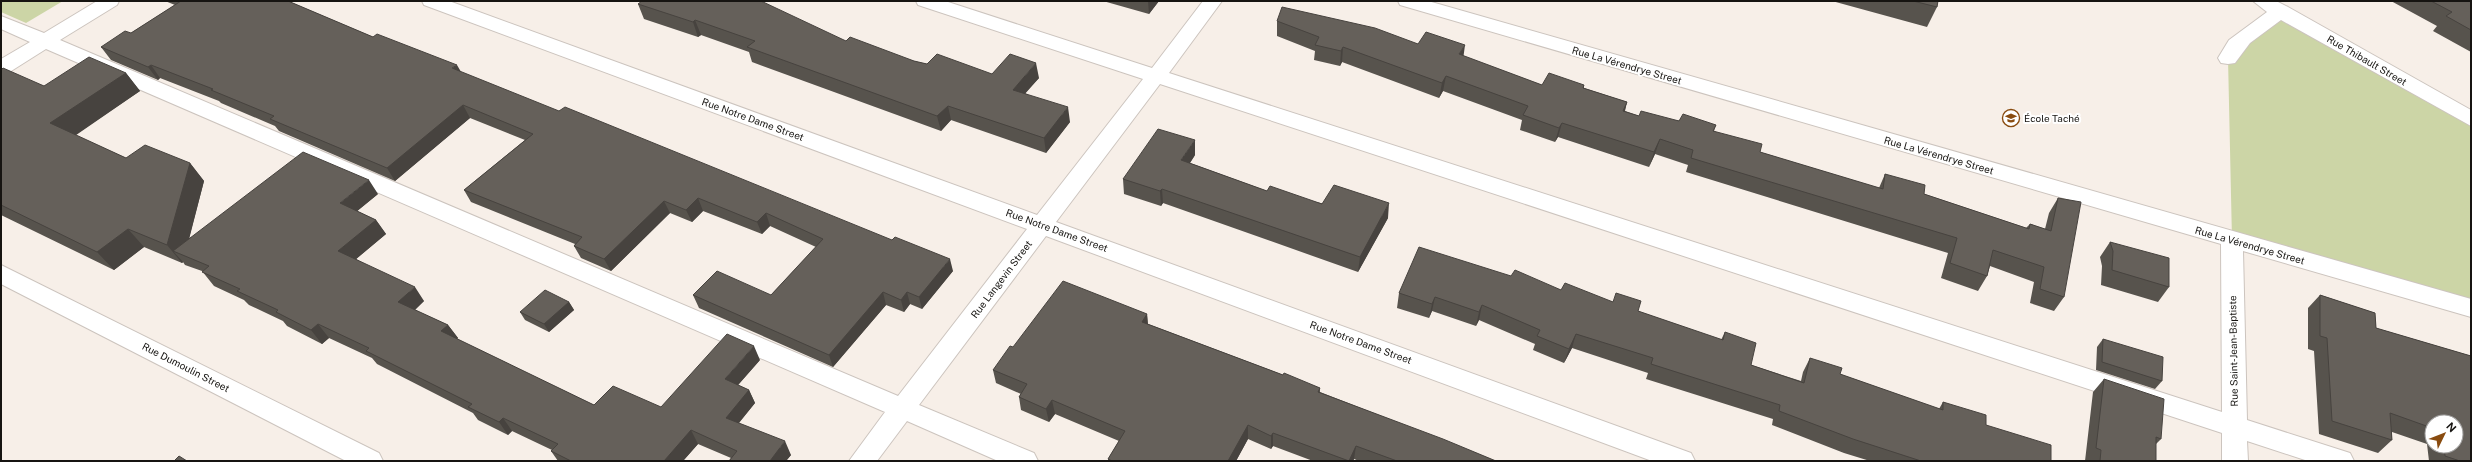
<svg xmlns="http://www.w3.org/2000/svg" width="2472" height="462" font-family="'Public Sans',sans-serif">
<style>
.green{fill:#ccd5a6}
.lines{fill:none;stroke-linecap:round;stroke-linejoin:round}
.minor-casing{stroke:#ccc4be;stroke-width:2}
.minor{fill:#fff;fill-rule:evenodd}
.wall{fill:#57534d;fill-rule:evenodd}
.shaded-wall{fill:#47433f}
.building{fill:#65605a;stroke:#47433f}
.labels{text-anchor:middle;stroke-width:4;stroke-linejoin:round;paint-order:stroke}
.street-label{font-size:10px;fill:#161411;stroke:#fff}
.poi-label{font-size:10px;fill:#161411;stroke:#fff;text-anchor:start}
</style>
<rect width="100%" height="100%" fill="#f7efe8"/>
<path class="green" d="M1,1H63L26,23L1,12Z
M2281,11L2471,119V308L2232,240L2228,58Z"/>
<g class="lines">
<g class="minor-casing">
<path id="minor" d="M97,1H119L117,5L60,40L898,396L1027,229L424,5L422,1H449L1037,215L1143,79L918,5L916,1H945L1152,68L1203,1H1222L1169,73L2222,412L2221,244L1400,5L1398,1H1428L2471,299V317L2243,251L2247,420L2350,453L2354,461H2308L2247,441L2248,461H2222V433L1160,84L1056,222L1691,453L1695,461H1652L1046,236L919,405L1034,453L1038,461H998L907,421L877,461H849L885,412L46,49L8,73L1,75V59L30,42L1,29V16L44,33Z
M2253,1H2276L2288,7L2471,110V126L2281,20L2250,43L2235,63L2228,64L2221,63L2218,58L2229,40L2267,12Z
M1,265L379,453L383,461H346L1,284Z"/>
</g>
<use href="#minor" class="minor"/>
</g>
<path class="wall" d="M165,1H288L373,37L953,271L922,309L910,304L904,312L886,305L833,367L699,308L693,295H771L816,247L770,226L762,234L703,211L692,222L670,213L611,271L581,258L574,246L575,244L471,202L464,190L525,140L470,118L395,181L279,131L275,126L221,103L219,101L160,78L158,80L111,60L101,47L131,33L175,5Z
M1103,1H1159L1149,14Z
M1832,1H1938L1937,7L1927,27Z
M2391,1H2471V52L2433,31L2437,26Z
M638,4L846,41L914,61L927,64L992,74L1039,78L1025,93L1070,122L1046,153L951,120L941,131L752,62L749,52L701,35L698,37L644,19Z
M1277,21L1418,44L1463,56L1542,85H1584V88L1627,102L1625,111L1639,116L1716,125L1714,131L1760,152L1879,188L1885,174L1924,194L2026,228L2030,224L2045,229L2049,213L2058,198L2064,297L2054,311L2030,303L2034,282L1990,266L1987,276L1978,291L1941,278L1948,253L1686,172L1688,165L1655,154L1649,167L1558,137L1555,142L1520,130L1522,120L1443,91L1439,98L1342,62L1340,66L1314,60L1315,51L1277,36Z
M1,70L44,86L126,73L140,91L75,135L126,158L190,163L204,181L189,238L378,194L357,211L376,220L386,234L356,259L424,301L415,310L448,325L458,338L457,339L594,405L661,407L760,360L738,385L749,390L755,403L739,423L791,455L786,461H729L731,458L698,444L683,461H558L551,451L552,450L512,431L508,435L478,420L473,413L377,364L372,358L329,338L322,344L287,326L283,321L249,305L244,300L214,286L202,271L185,265L183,262L182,263L144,247L114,270L1,215Z
M1195,155L1190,163L1267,191L1388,218L1358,272L1163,203L1161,206L1124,194L1123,179Z
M2110,242L2169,287L2158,302L2101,285L2102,266L2100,257Z
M1511,276L1561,290L1613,302L1638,311L1721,340L1725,332L1751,365L1801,381L1803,372L1810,358L1840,374L1939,409L1943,402L2051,461H1870L1844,453L1772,425L1773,419L1646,379L1648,373L1572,348L1564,363L1533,350L1535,344L1479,320L1476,326L1432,311L1429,318L1397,308L1399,293Z
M2320,295L2375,313L2376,328L2471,356V461H2429L2427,444L2392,432V440L2378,453L2319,434L2314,351L2308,349V308ZM2432,422H2456V446H2432Z
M569,302L574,310L549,332L525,320L520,312Z
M1147,314L1148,324L1283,375L1320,388V392L1496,461H1359L1354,459L1353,461H1313L1273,446L1271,449L1248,439L1236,461H1108V459L1119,441L1055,414L1049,422L1021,410L1019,397L1021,394L996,383L993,370L1013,347Z
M2103,339L2162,381L2155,389L2096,370L2097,347Z
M2104,379L2161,439L2156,444V461H2085L2093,392Z"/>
<path class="shaded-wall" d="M1148,1H1159L1149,14Z
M695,20L701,35L698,37L693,22Z
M1465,45L1463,60L1459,54Z
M1343,47L1342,62L1340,66L1341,51Z
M1036,63L1039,78L1016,104L1013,90Z
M151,65L160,78L158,80L148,67Z
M457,65L464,77L452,68Z
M126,73L140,91L66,142L50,123Z
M1446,76L1443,91L1439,98L1442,83Z
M1627,102L1623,117V111Z
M463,105L470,118L395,181L387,168Z
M948,106L951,120L941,131L937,116Z
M1068,107L1070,122L1046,153L1044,138Z
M1562,123L1558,137L1555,142L1559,128Z
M1660,139L1655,154L1649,167L1654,152Z
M1195,140V155L1182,175L1181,160Z
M190,163L204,181L185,255L173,251L183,262L182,263L167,245Z
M369,180L378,194L350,217L340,203Z
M1162,189L1163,203L1161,206L1160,191Z
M698,198L703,211L692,222L686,210Z
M664,201L670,213L611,271L604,259Z
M1389,203L1388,218L1358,272L1360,257Z
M766,213L770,226L762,234L757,222Z
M376,220L386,234L349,265L338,251Z
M128,229L144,247L114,270L97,252Z
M950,259L953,271L922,309L919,297Z
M415,287L424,301L408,316L398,302Z
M883,292L886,305L833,367L829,355Z
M907,292L910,304L904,312L901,300Z
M1435,297L1432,311L1429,318L1432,304Z
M569,302L574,310L549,332L544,324Z
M1482,305L1479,320L1476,326L1479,312Z
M1147,314L1148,328L1142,322Z
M318,324L329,338L322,344L311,330Z
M448,325L458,338L450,345L441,331Z
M1576,334L1572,348L1564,363L1569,349Z
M754,346L760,360L731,393L725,379Z
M749,390L755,403L732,431L726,418Z
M1052,400L1055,414L1049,422L1046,409Z
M503,418L512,431L508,435L499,422Z
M1248,425V439L1236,461H1228Z
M691,430L698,444L683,461H664Z
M1273,433V446L1271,449V436Z
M785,441L791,455L786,461H770Z
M1356,446L1354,459L1353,461H1349Z"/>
<path class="building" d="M181,1H288L373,37L377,34L457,65L452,68L559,111L565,107L892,240L895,237L950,259L919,297L907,292L901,300L883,292L829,355L693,295L717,271L771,295L823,239L766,213L757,222L698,198L686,210L664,201L604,259L574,246L582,237L464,190L533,134L463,105L387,168L270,119L274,116L211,90L213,89L151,65L148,67L101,47L125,31L131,33Z
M642,1H761L846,41L850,37L914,61L927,64L937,54L992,74L1010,54L1036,63L1013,90L1068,107L1044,138L948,106L937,116L747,47L755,41L695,20L693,22L638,4Z
M1913,1H1938L1937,7Z
M2431,1H2471V30L2446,16L2452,12Z
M1282,7L1375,28L1418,44L1426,32L1465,45L1459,54L1542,85L1549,73L1584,85L1583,88L1627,102L1623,111L1639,116L1641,111L1679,121L1683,114L1716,125L1713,131L1762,144L1760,152L1883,189L1885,174L1925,185L1924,194L2029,229L2030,224L2051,231L2058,198L2081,202L2064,297L2040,289L2044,267L1993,250L1987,276L1950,263L1957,238L1691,158L1693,150L1660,139L1654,152L1562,123L1559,128L1523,115L1528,106L1446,76L1442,83L1343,47L1341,51L1315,45L1319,37L1277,21Z
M89,57L126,73L50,123L126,158L145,145L190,163L167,245L128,229L97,252L1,205V70L3,68L44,86Z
M1158,129L1195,140L1181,160L1267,191L1270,186L1322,204L1334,185L1389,203L1360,257L1162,189L1160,191L1123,179Z
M303,152L369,180L340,203L376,220L338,251L415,287L398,302L448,325L441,331L594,405L613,386L661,407L727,334L754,346L725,379L749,390L726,418L785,441L770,461H729L737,451L691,430L664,461H571L551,451L558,444L503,418L499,422L468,407L472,404L366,351L369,348L318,324L311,330L276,312L278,310L237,291L240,289L202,272L209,266L173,251Z
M2110,242L2169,258V287L2112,270L2113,251Z
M1419,247L1511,276L1515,270L1561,290L1565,283L1613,302L1616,293L1641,301L1638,311L1723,340L1725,332L1756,343L1751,365L1804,383L1810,358L1842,368L1840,374L1943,410V402L1986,415V425L2051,445V461H1921L1853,439L1779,411L1780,405L1651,364L1653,358L1576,334L1569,349L1537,336L1540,330L1482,305L1479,312L1435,297L1432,304L1399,293Z
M1063,281L1147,314L1142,322L1283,375L1284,373L1320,388L1318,392L1443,439L1496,461H1397L1356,446L1349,461L1273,433L1271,436L1248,425L1228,461H1112L1108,459L1125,431L1052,400L1046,409L1019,397L1027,384L993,370L1010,346L1013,347Z
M545,290L569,302L544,324L520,312Z
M2320,295L2375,313L2376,328L2471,356V461H2460L2445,456L2444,446H2456V422H2432V428L2390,413L2392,440L2332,421L2327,338L2320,336Z
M2103,339L2163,357L2162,381L2102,362Z
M2104,379L2164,399L2161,439L2156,437V461H2100L2101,450L2096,448Z
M179,456L187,461H174Z"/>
<defs>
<g id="school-ring" transform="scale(0.9)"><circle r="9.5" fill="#fff" stroke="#894b0f" stroke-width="1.5"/><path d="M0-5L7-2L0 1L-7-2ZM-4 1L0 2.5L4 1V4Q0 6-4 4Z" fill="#894b0f"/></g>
</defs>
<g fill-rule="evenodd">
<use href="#school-ring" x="2011" y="118"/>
</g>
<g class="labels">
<g class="street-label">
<text transform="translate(2367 60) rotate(30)" y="4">Rue Thibault Street</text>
<text transform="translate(1627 65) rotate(16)" y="4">Rue La Vérendrye Street</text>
<text transform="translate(753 119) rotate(20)" y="4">Rue Notre Dame Street</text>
<text transform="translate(1939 155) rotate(16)" y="4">Rue La Vérendrye Street</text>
<text transform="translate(1057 230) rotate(20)" y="4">Rue Notre Dame Street</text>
<text transform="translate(2250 245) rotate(16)" y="4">Rue La Vérendrye Street</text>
<text transform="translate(1001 279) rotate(-53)" y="4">Rue Langevin Street</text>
<text transform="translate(1361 342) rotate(20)" y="4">Rue Notre Dame Street</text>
<text transform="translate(2233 351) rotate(-91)" y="4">Rue Saint-Jean-Baptiste</text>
<text transform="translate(186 367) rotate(27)" y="4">Rue Dumoulin Street</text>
</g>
<g class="poi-label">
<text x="2024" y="122">École Taché</text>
</g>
</g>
<rect width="2472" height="462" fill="none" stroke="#161411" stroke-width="4"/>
<g transform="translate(2444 434) rotate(47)"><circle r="19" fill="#ffffff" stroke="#a2a1a0"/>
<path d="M0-3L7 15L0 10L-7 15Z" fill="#894b0f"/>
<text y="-6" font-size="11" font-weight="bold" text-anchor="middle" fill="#161411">N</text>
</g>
</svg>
